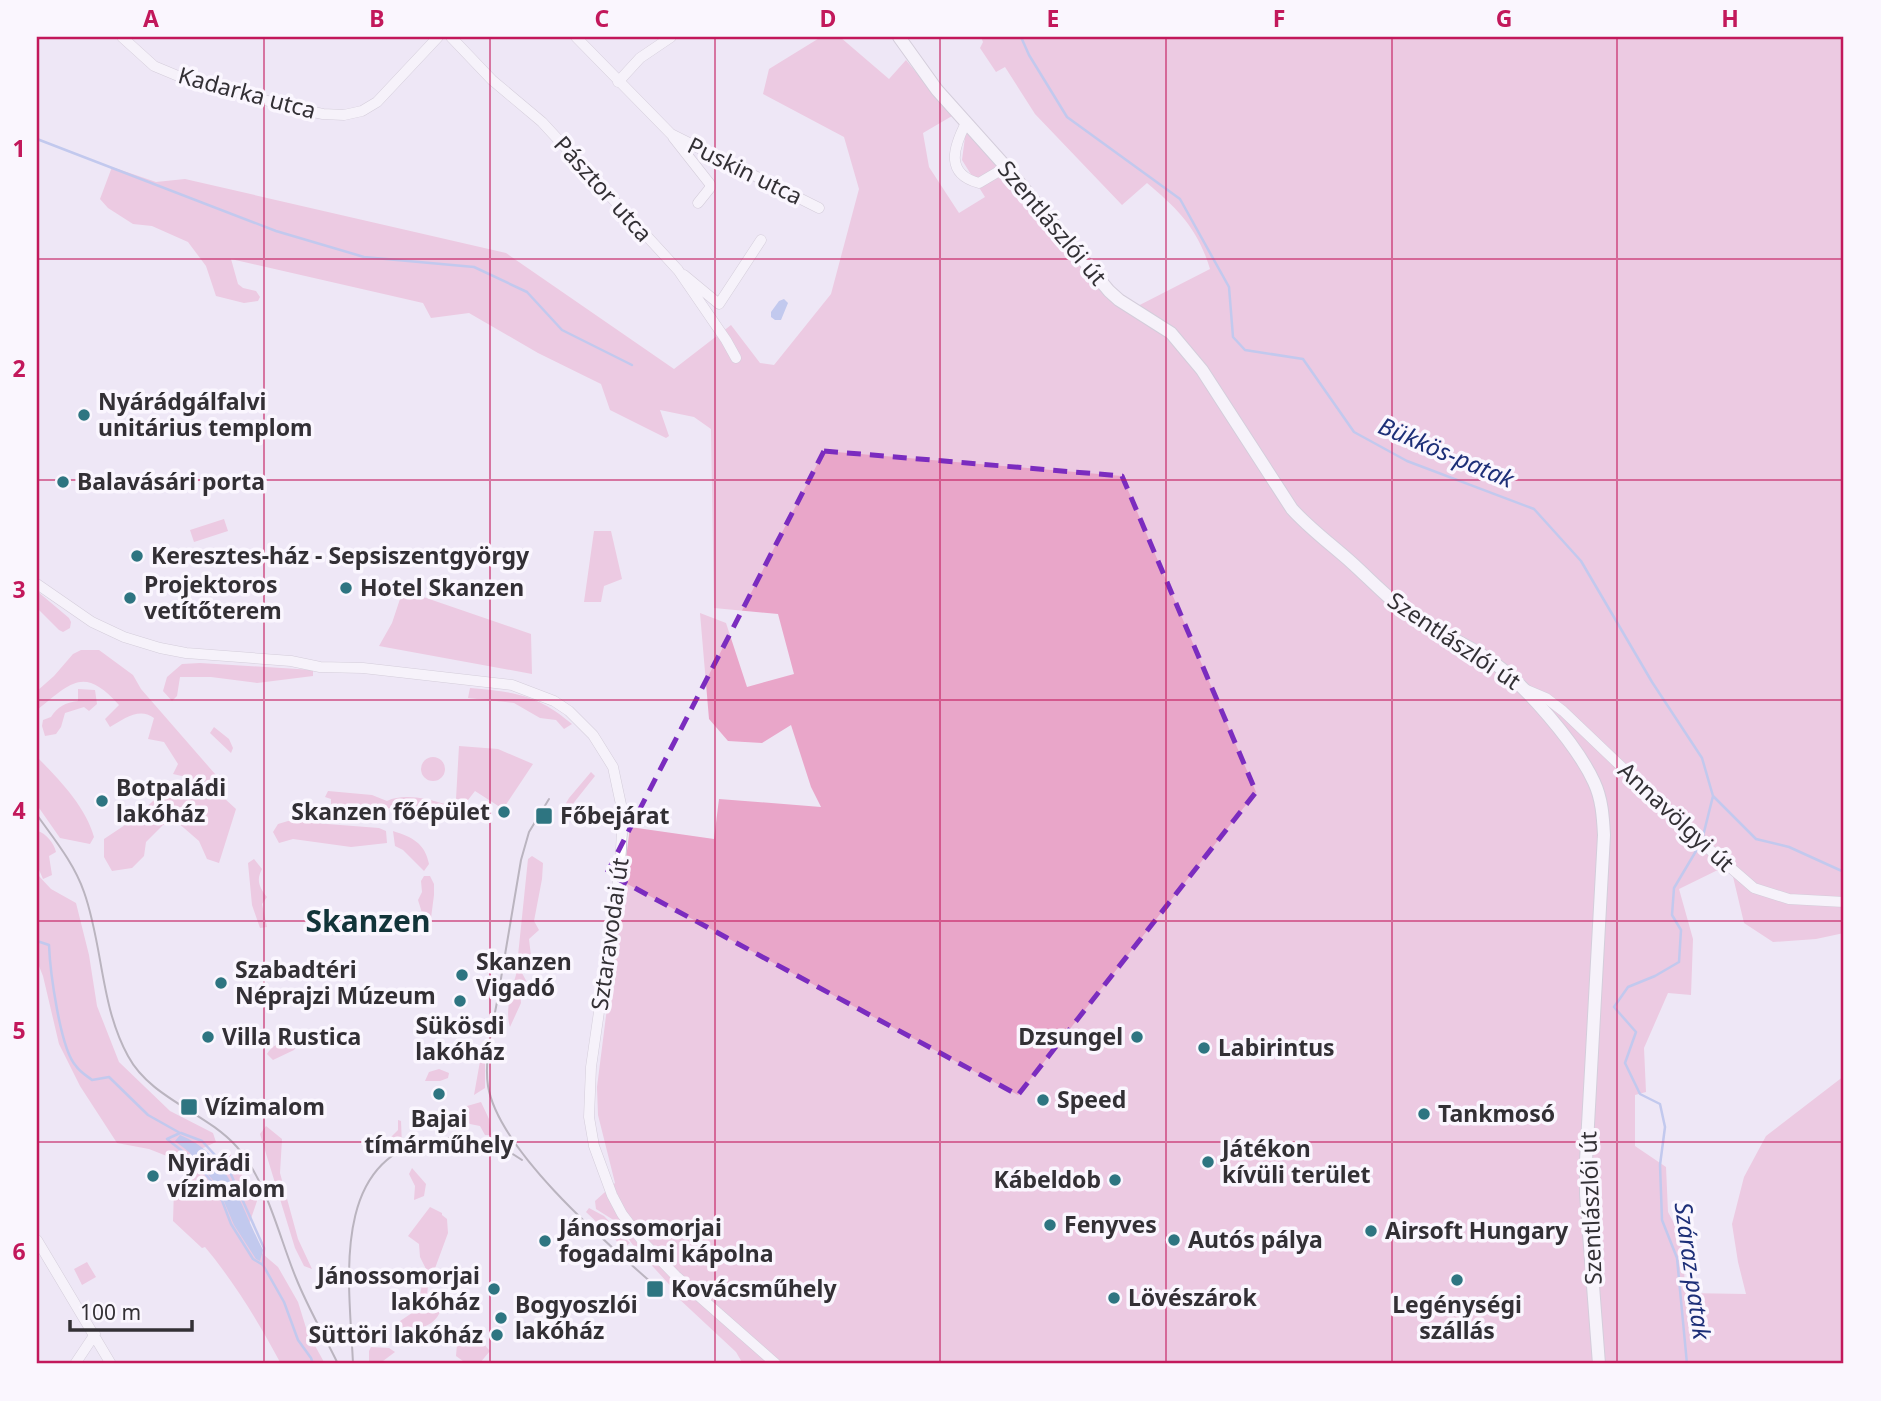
<svg xmlns="http://www.w3.org/2000/svg" width="1881" height="1401" font-family="'Noto Sans',sans-serif">
<style>
.green{fill:#e9a6c9}
.water{fill:#8ca4e4}
.lines{fill:none;stroke-linecap:round;stroke-linejoin:round}
.stream{stroke:#8ca4e4;stroke-width:2.5}
.minor-casing{stroke:#b4aebb;stroke-width:11}
.major-casing{stroke:#b4aebb;stroke-width:14}
.minor{stroke:#fff;stroke-width:10}
.major{stroke:#fff;stroke-width:12}
.tram{stroke:#7a757d;stroke-width:2}
.marked{fill:none;stroke:#7b2cbf;stroke-width:5;stroke-dasharray:14 9;stroke-linejoin:round}
.grid{fill:none;stroke:#c2185b;stroke-width:2;stroke-opacity:0.55}
.poi-dot{fill:#2e7581;stroke:#faf6fe;stroke-width:2.5}
.labels{text-anchor:middle;stroke-width:7;stroke-linejoin:round;paint-order:stroke}
.street-label{font-size:23px;fill:#333035;stroke:#faf6fe}
.poi-label{font-size:23px;font-weight:bold;fill:#333035;stroke:#faf6fe;text-anchor:start}
.water-label{font-size:24px;font-style:italic;fill:#1d2f78;stroke:#faf6fe}
.district-label{font-size:30px;font-weight:bold;fill:#123439;stroke:#faf6fe}
.neatline{fill:none;stroke:#c2185b;stroke-width:2.5}
.grid-label{font-size:23px;text-anchor:middle;font-weight:bold;fill:#c2185b}
</style>
<rect width="100%" height="100%" fill="#eee7f5"/>
<path class="green" d="M821,37H840L889,79L906,60L952,116L923,133L929,167L959,213L985,197L962,160L966,130L1100,286L1128,311L1210,269C1198,229 1178,209 1147,183L1122,205L1035,114L1005,67L996,72L980,48L983,42L981,37H1844V933L1816,939L1773,942L1744,923L1730,864L1679,889L1693,939L1691,995L1668,993L1644,1048L1646,1092L1635,1095V1146L1666,1167L1668,1212L1683,1240L1685,1293L1746,1294L1738,1262L1732,1224L1744,1177L1766,1136L1844,1076V1364H743L736,1352L677,1297L678,1294L633,1245L615,1221L596,1209L595,1201L615,1183L598,1115L597,1087L630,827L714,839L719,799L821,807L811,787L791,725L762,743L728,741L709,719L700,613L726,623L747,687L794,674L778,614L714,608L711,429L694,417L660,410L669,436L666,438L610,410L601,384L538,353L469,313L431,318L423,303L231,259L238,284L243,288L256,291L260,297L258,301L244,303L216,296L206,266L188,242L152,226L133,224L108,208L100,199L112,167L156,182L185,179L506,253L674,369L731,325L760,363L774,365L831,294L859,189L844,137L763,94L769,69Z
M224,519L228,531L194,542L190,530Z
M594,531H611L622,579L604,586L601,602H584Z
M403,590L531,634L532,674L379,646L392,623Z
M37,591L69,618L71,622L70,628L63,632L59,630L37,608Z
M81,650H99L133,675L141,689L222,782L224,798L236,809L219,863L207,859L199,841L177,822L163,825L146,842L144,856L132,868L112,871L104,857V839L134,819L153,801L184,790L191,778L173,774L178,764L164,742L148,739L154,718C139,707 124,719 110,727L105,719L119,705C84,666 72,682 37,710V691L54,676L73,654Z
M200,663L313,670V676L257,683L211,677H180L177,696L172,701L163,691L167,677L182,664Z
M470,688C514,692 537,694 572,724L564,729L556,720L540,718L514,703L468,698Z
M78,689L95,690L97,704L89,711L84,707L65,713L61,727L56,734L45,736L42,726L43,720L51,717C58,706 65,703 78,701Z
M214,727L229,739L233,748L231,753L210,733Z
M459,746L498,749L533,764L503,809L475,791L468,800L456,799Z
M37,757C58,778 86,807 94,837L90,844L60,838L37,805Z
M421 769a12 12 0 1 1 24 0a12 12 0 1 1-24 0Z
M591,772L595,776L564,815H559L569,798Z
M328,791L372,795L387,801C404,793 427,799 445,804V811L440,814L428,808L410,813L397,805L387,809L376,806V814L331,811V799L325,797Z
M288,821L379,828L386,831L387,843L351,847L293,839L279,843L273,832L278,824Z
M37,831C46,833 54,843 56,852L49,856L52,875L43,879L37,865Z
M393,831C412,837 425,843 429,864L424,871L403,850L395,846Z
M532,856L543,863L542,879L534,921L539,930L529,939L531,956L522,973L531,990L520,989L521,1003L510,1027C505,1011 511,991 516,975L528,859Z
M254,859L262,869C256,880 259,887 267,897L262,904L267,927L260,928L252,905L248,863Z
M37,874L51,889L76,903L89,955L97,1006L119,1062L170,1111L213,1133L216,1142L177,1160L149,1149L117,1143L80,1086L59,1044L43,976L37,961Z
M424,876H430L434,884V895L431,918L423,916L418,900L422,892L421,881Z
M301,1040L294,1050L273,1060L267,1054C275,1041 287,1041 301,1040Z
M482,1050L485,1051V1088L474,1095Z
M439,1069L449,1073L448,1078L440,1081H425L429,1072Z
M481,1102L489,1119L491,1135H485L480,1126L470,1124L459,1115L467,1106Z
M398,1120L401,1121L402,1146L389,1153L387,1149L391,1146L387,1141L398,1130Z
M266,1126L282,1139L280,1173L298,1239L312,1269L304,1266L295,1248L260,1134Z
M229,1152L257,1201L247,1230L257,1249L278,1267L298,1302L307,1331L325,1364H281C259,1323 235,1283 205,1247L202,1248L173,1221L174,1190L184,1182L192,1189L190,1181L191,1169Z
M412,1168L426,1184L424,1196L414,1200L415,1186L409,1174Z
M430,1207L442,1213V1215L447,1219L448,1233L434,1271L429,1277L427,1295L432,1304L443,1303C437,1328 424,1324 404,1337L400,1321L418,1309L422,1283L427,1271L420,1257L419,1244L408,1236Z
M589,1208L604,1216L630,1243L624,1248L586,1212Z
M87,1262L96,1277L82,1285L74,1269Z
M462,1325L476,1335L490,1351L479,1364H467L456,1356L457,1344Z
M371,1347L389,1348L395,1352L379,1364H369V1351Z"/>
<path class="water" d="M784,299L788,303L781,320H775L771,317V312L779,301Z
M180,1135C231,1156 239,1205 263,1250L260,1261L256,1259L234,1225L217,1185L189,1152L175,1141Z"/>
<g class="lines">
<path class="stream" d="M1021,37L1029,55L1067,117L1180,199L1229,287L1233,337L1245,350L1303,359L1354,432L1407,461L1534,509L1581,561L1652,682L1702,758L1713,796L1756,839L1789,847L1844,872
M37,139L276,231L364,257L474,267L527,292L562,330L632,365
M1702,840L1713,796
M37,941L49,945C50,970 60,1049 76,1066C80,1072 87,1076 92,1080L109,1077L148,1115L180,1133L167,1139L196,1162L218,1190L231,1224L253,1259L263,1265L284,1302L298,1340L311,1358L313,1364
M181,1133L202,1141L229,1170L264,1248L263,1265
M1687,1364L1677,1258L1662,1220L1660,1165L1665,1127L1660,1104L1640,1094L1625,1063L1636,1032L1614,1007L1628,987L1655,976L1679,962L1681,930L1672,915L1674,888L1699,846"/>
<g class="minor-casing">
<path id="minor" d="M122,37L154,66L178,76L293,108L323,114L344,115L362,111L377,102L438,37
M451,37L492,80L542,122L678,270L726,340L736,358
M576,37L671,134L819,208
M618,82L640,58L671,37
M966,123C953,148 945,174 979,183L1006,167
M673,137L710,184V188L698,203
M684,275L719,304L761,240
M37,584L92,622L124,637L160,648L186,653L291,661L320,667L363,668L512,685L554,701L569,711L593,735L613,767L623,814L620,867L591,1067L589,1117L594,1146L612,1195L622,1214L644,1243L676,1276L776,1364
M1527,690L1546,698L1563,711L1694,836L1754,888L1789,899L1844,902
M37,1240L111,1364
M75,1364L95,1334"/>
</g>
<g class="major-casing">
<path id="major" d="M899,37L937,90L1006,167L1109,291L1119,300L1171,333L1202,370L1292,509C1310,529 1332,545 1352,563C1373,582 1392,603 1417,619C1440,634 1467,644 1491,661C1525,684 1577,745 1594,782C1602,799 1603,817 1604,835L1586,1161V1194L1599,1364"/>
</g>
<use href="#minor" class="minor"/>
<use href="#major" class="major"/>
<path class="tram" d="M549,799L529,832L521,860C513,907 505,955 497,1002C492,1029 484,1059 488,1086C499,1152 611,1247 661,1291
M37,815C54,839 74,863 84,892C103,945 100,1005 128,1056C151,1099 206,1112 237,1147C267,1181 279,1237 296,1278C308,1308 324,1335 338,1364
M353,1364C350,1288 328,1159 431,1140C465,1134 494,1140 522,1160"/>
</g>
<path d="M0 0H1881V1401H0ZM824,451L1122,476L1256,792L1018,1095L607,873Z" fill="#eee7f5" fill-opacity=".55" fill-rule="evenodd"/>
<path class="marked" d="M824,451L1122,476L1256,792L1018,1095L607,873Z"/>
<path class="grid" d="M264,37V1364M490,37V1364M715,37V1364M940,37V1364M1166,37V1364M1392,37V1364M1617,37V1364M37,259H1844M37,480H1844M37,700H1844M37,921H1844M37,1142H1844"/>
<g class="poi-dot">
<circle cx="84" cy="415" r="7"/>
<circle cx="63" cy="482" r="7"/>
<circle cx="137" cy="556" r="7"/>
<circle cx="346" cy="588" r="7"/>
<circle cx="130" cy="598" r="7"/>
<circle cx="102" cy="801" r="7"/>
<circle cx="504" cy="812" r="7"/>
<rect x="535" y="807" width="18" height="18" rx="3.5"/>
<circle cx="462" cy="975" r="7"/>
<circle cx="221" cy="983" r="7"/>
<circle cx="460" cy="1001" r="7"/>
<circle cx="208" cy="1037" r="7"/>
<circle cx="1137" cy="1037" r="7"/>
<circle cx="1204" cy="1048" r="7"/>
<circle cx="439" cy="1094" r="7"/>
<circle cx="1043" cy="1100" r="7"/>
<rect x="180" y="1098" width="18" height="18" rx="3.5"/>
<circle cx="1424" cy="1114" r="7"/>
<circle cx="1208" cy="1162" r="7"/>
<circle cx="153" cy="1176" r="7"/>
<circle cx="1115" cy="1180" r="7"/>
<circle cx="1050" cy="1225" r="7"/>
<circle cx="1371" cy="1231" r="7"/>
<circle cx="1174" cy="1240" r="7"/>
<circle cx="545" cy="1241" r="7"/>
<circle cx="1457" cy="1280" r="7"/>
<circle cx="494" cy="1289" r="7"/>
<rect x="646" y="1280" width="18" height="18" rx="3.5"/>
<circle cx="1114" cy="1298" r="7"/>
<circle cx="501" cy="1318" r="7"/>
<circle cx="497" cy="1335" r="7"/>
</g>
<g class="labels">
<g class="street-label">
<text transform="translate(247 93) rotate(15)" y="8">Kadarka utca</text>
<text transform="translate(745 171) rotate(26)" y="8">Puskin utca</text>
<text transform="translate(603 189) rotate(48)" y="8">Pásztor utca</text>
<text transform="translate(1052 223) rotate(50)" y="8">Szentlászlói út</text>
<text transform="translate(1454 641) rotate(34)" y="8">Szentlászlói út</text>
<text transform="translate(1676 817) rotate(43)" y="8">Annavölgyi út</text>
<text transform="translate(610 934) rotate(-82)" y="8">Sztaravodai út</text>
<text transform="translate(1591 1208) rotate(-92)" y="8">Szentlászlói út</text>
</g>
<g class="poi-label">
<text x="98" y="410">Nyárádgálfalvi<tspan x="98" dy="26">unitárius templom</tspan></text>
<text x="77" y="490">Balavásári porta</text>
<text x="151" y="564">Keresztes-ház - Sepsiszentgyörgy</text>
<text x="144" y="593">Projektoros<tspan x="144" dy="26">vetítőterem</tspan></text>
<text x="360" y="596">Hotel Skanzen</text>
<text x="116" y="796">Botpaládi<tspan x="116" dy="26">lakóház</tspan></text>
<text x="490" y="820" text-anchor="end">Skanzen főépület</text>
<text x="560" y="824">Főbejárat</text>
<text x="476" y="970">Skanzen<tspan x="476" dy="26">Vigadó</tspan></text>
<text x="235" y="978">Szabadtéri<tspan x="235" dy="26">Néprajzi Múzeum</tspan></text>
<text x="460" y="1034" text-anchor="middle">Sükösdi<tspan x="460" dy="26">lakóház</tspan></text>
<text x="222" y="1045">Villa Rustica</text>
<text x="1123" y="1045" text-anchor="end">Dzsungel</text>
<text x="1218" y="1056">Labirintus</text>
<text x="1057" y="1108">Speed</text>
<text x="205" y="1115">Vízimalom</text>
<text x="1438" y="1122">Tankmosó</text>
<text x="439" y="1127" text-anchor="middle">Bajai<tspan x="439" dy="26">tímárműhely</tspan></text>
<text x="1222" y="1157">Játékon<tspan x="1222" dy="26">kívüli terület</tspan></text>
<text x="167" y="1171">Nyirádi<tspan x="167" dy="26">vízimalom</tspan></text>
<text x="1101" y="1188" text-anchor="end">Kábeldob</text>
<text x="1064" y="1233">Fenyves</text>
<text x="559" y="1236">Jánossomorjai<tspan x="559" dy="26">fogadalmi kápolna</tspan></text>
<text x="1385" y="1239">Airsoft Hungary</text>
<text x="1188" y="1248">Autós pálya</text>
<text x="480" y="1284" text-anchor="end">Jánossomorjai<tspan x="480" dy="26">lakóház</tspan></text>
<text x="671" y="1297">Kovácsműhely</text>
<text x="1128" y="1306">Lövészárok</text>
<text x="515" y="1313">Bogyoszlói<tspan x="515" dy="26">lakóház</tspan></text>
<text x="1457" y="1313" text-anchor="middle">Legénységi<tspan x="1457" dy="26">szállás</tspan></text>
<text x="483" y="1343" text-anchor="end">Süttöri lakóház</text>
</g>
<g class="water-label">
<text transform="translate(1446 453) rotate(23)" y="8">Bükkös-patak</text>
<text transform="translate(1692 1271) rotate(82)" y="8">Száraz-patak</text>
</g>
<g class="district-label">
<text x="368" y="932">Skanzen</text>
</g>
</g>
<rect width="1881" height="1401" fill="none" stroke="#faf6fe" stroke-width="77"/>
<path d="M70 1320v10h122v-10" fill="none" stroke="#333035" stroke-width="3.5"/>
<text x="80" y="1320" font-size="21" fill="#333035" stroke="#faf6fe" stroke-width="5" paint-order="stroke">100 m</text>
<rect x="38" y="38" width="1804" height="1324" class="neatline"/>
<g class="grid-label">
<text x="151" y="27">A</text>
<text x="377" y="27">B</text>
<text x="602" y="27">C</text>
<text x="828" y="27">D</text>
<text x="1053" y="27">E</text>
<text x="1279" y="27">F</text>
<text x="1504" y="27">G</text>
<text x="1730" y="27">H</text>
<text x="19" y="157">1</text>
<text x="19" y="377">2</text>
<text x="19" y="598">3</text>
<text x="19" y="819">4</text>
<text x="19" y="1039">5</text>
<text x="19" y="1260">6</text>
</g>
</svg>
